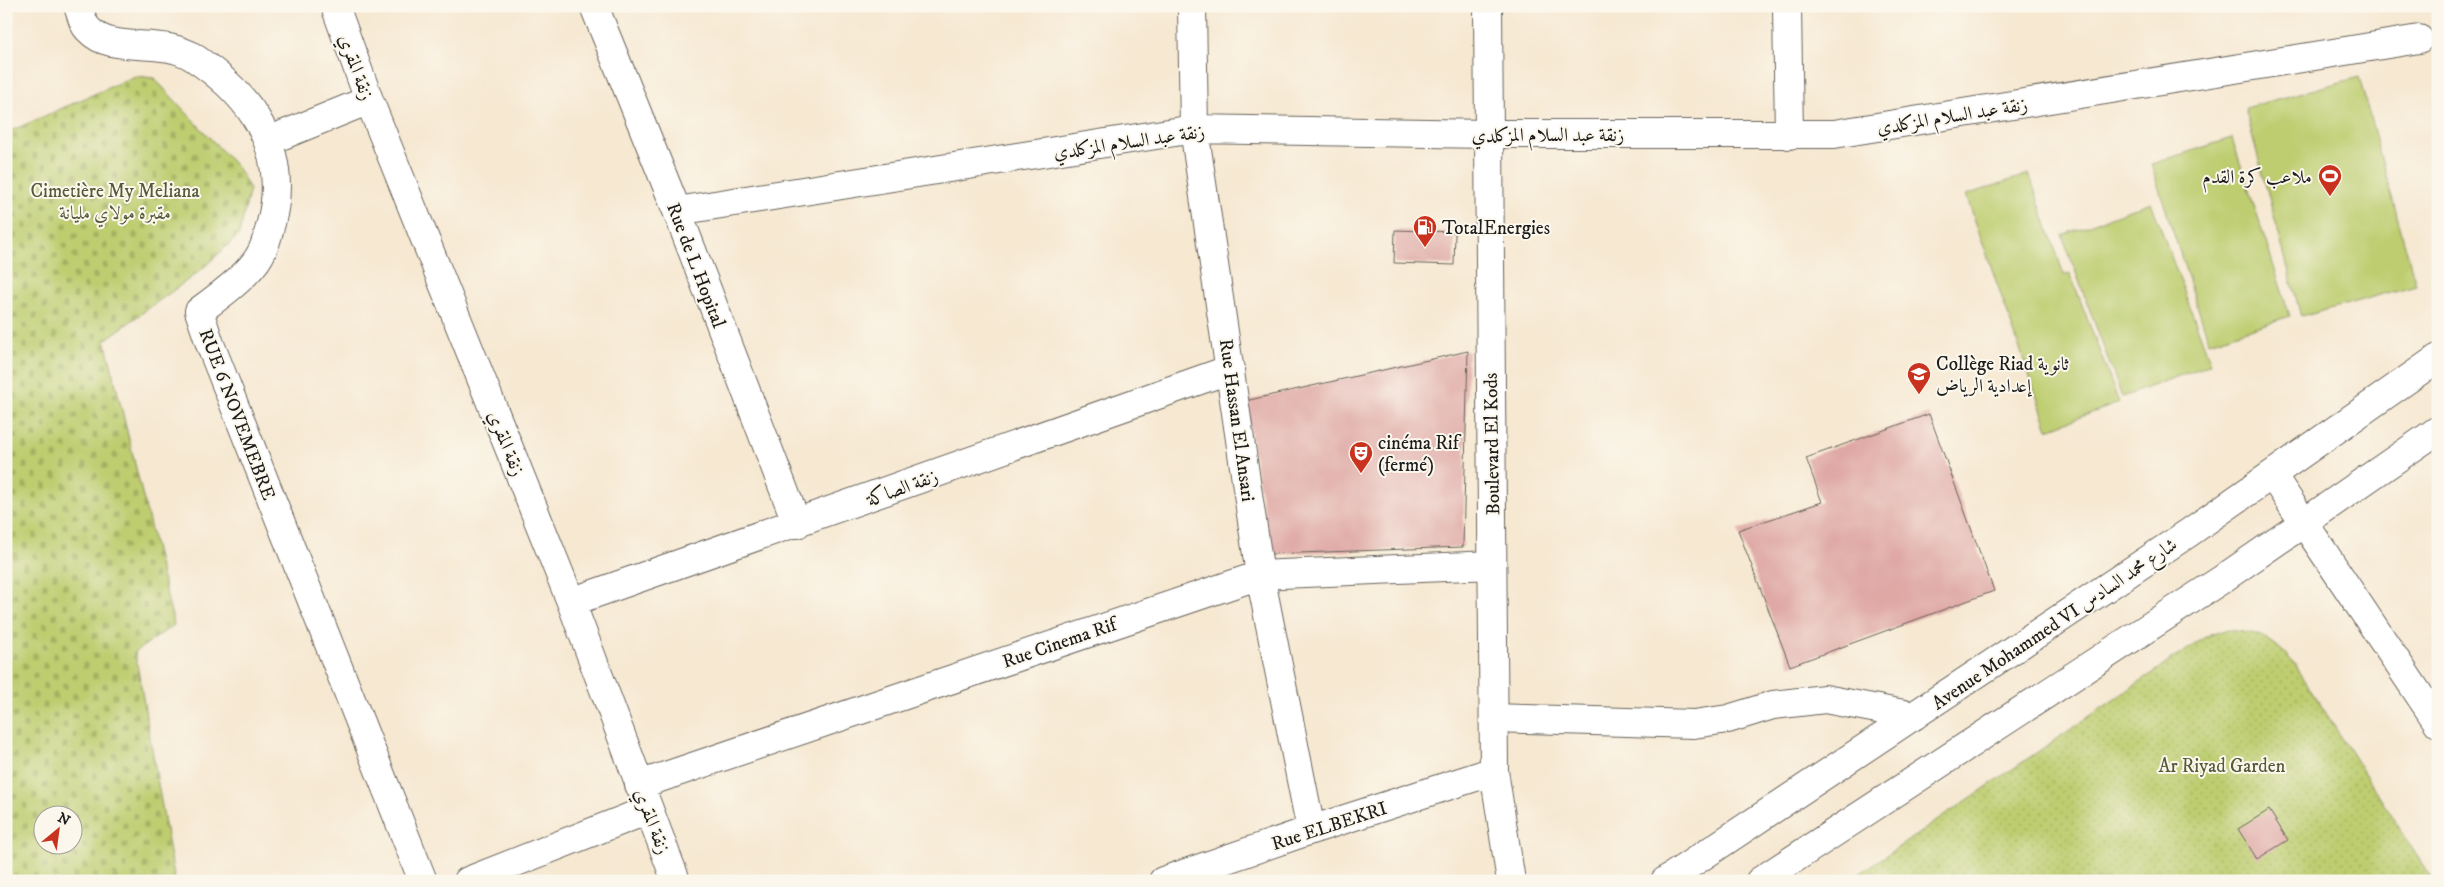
<svg xmlns="http://www.w3.org/2000/svg" width="2444" height="887" font-family="'IM FELL DW Pica',Amiri,serif">
<style>
.grass{fill:url(#grass-dots);stroke:#6c7446}
.cemetery{fill:url(#cemetery-stones);stroke:#6c7446;fill-rule:evenodd}
.garden{fill:#bdcd6f;stroke:#6c7446}
.building{fill:#dfa8a5}
.lines{fill:none;stroke-linecap:round;stroke-linejoin:round}
.minor-casing{stroke:#68635b;stroke-width:30}
.major-casing{stroke:#68635b;stroke-width:30}
.minor{stroke:#fff;stroke-width:28}
.major{stroke:#fff;stroke-width:28}
.labels{text-anchor:middle;stroke-width:4;stroke-linejoin:round;paint-order:stroke}
.street-label{font-size:19px;fill:#1c1c1c;stroke:#fbf7ec}
.poi-label{font-size:19px;fill:#1c1c1c;stroke:#fbf7ec;text-anchor:start}
.park-label{font-size:19px;fill:#545a39;stroke:#fbf7ec}
</style>
<defs>
<pattern id="grass-dots" width="8" height="8" patternUnits="userSpaceOnUse" patternTransform="scale(1.25)"><rect width="8" height="8" fill="#bdcd6f"/><path d="M2 2h.1M6 6h.1" fill="none" stroke="#a2af60" stroke-width="1.8" stroke-linecap="round"/></pattern>
<pattern id="cemetery-stones" width="16" height="16" patternUnits="userSpaceOnUse" patternTransform="scale(1.25)"><rect width="16" height="16" fill="#bdcd6f"/><path d="M2 7V4a2 2 0 0 1 4 0v3zM10 15v-3a2 2 0 0 1 4 0v3z" fill="#a2af60"/></pattern>
</defs>
<rect width="100%" height="100%" fill="#fbf7ec"/>
<filter id="ink" filterUnits="userSpaceOnUse"><feTurbulence type="fractalNoise" baseFrequency=".02" numOctaves="2"/><feDisplacementMap in="SourceGraphic" scale="10" xChannelSelector="R" yChannelSelector="G"/><feConvolveMatrix kernelMatrix="1 2 1 2 8 2 1 2 1" color-interpolation-filters="sRGB"/></filter>
<filter id="wash" filterUnits="userSpaceOnUse"><feTurbulence type="fractalNoise" baseFrequency=".0096" numOctaves="4" result="noise"/><feDisplacementMap in="SourceGraphic" scale="20" xChannelSelector="R" yChannelSelector="G"/><feGaussianBlur stdDeviation="1.12" result="paint"/><feColorMatrix in="noise" values="0 0 0 0 0 0 0 0 0 0 0 0 0 0 0 0 0 1.4 0 .05"/><feComposite in="paint" operator="in"/></filter>
<g filter="url(#wash)">
<rect width="100%" height="100%" fill="#f6e8d1"/>
<path class="grass" d="M2228,629C2262,633 2271,638 2294,663L2433,881H1849L2207,636Z"/>
<path class="cemetery" d="M135,76L154,78L237,167L250,189L239,235L200,271L105,340L174,625L135,652L175,881H6V133ZM42,814H72V844H42Z"/>
<path class="garden" d="M2359,77L2416,285L2301,317L2245,108Z
M2232,138L2290,316L2209,342L2151,164Z
M2029,174L2064,275L2070,273L2119,403L2048,429L1966,195Z
M2151,202L2211,364L2122,397L2062,235Z"/>
<g id="blocks">
<path class="building" d="M1395,230L1455,232L1454,265L1394,263Z
M1468,351L1463,547L1271,554L1245,401Z
M1929,414L1994,591L1790,666L1738,530L1822,502L1806,458Z
M2269,810L2288,840L2257,859L2238,829Z"/>
</g>
</g>
<g filter="url(#ink)">
<use href="#blocks" fill-opacity="0" stroke="#68635b" stroke-width="1"/>
<g class="lines">
<g class="minor-casing">
<path id="minor" d="M78,6C81,14 83,25 89,30C112,55 161,36 193,57C252,96 290,150 271,223C268,234 266,245 260,255C250,274 217,298 199,311L210,344L423,881
M335,6L369,100L571,602L676,881
M594,6L677,211L797,524
M1192,6L1194,129L1260,575L1311,830
M1488,6L1494,771L1511,881
M1787,6L1789,135
M268,141L369,100
M677,211L1194,129L1488,134H1834L2419,39
M2272,475L2438,723
M571,602L1231,369
M1494,718L1694,724L1728,719L1773,705L1825,699L1914,716
M639,785L1260,575L1492,565
M468,881L648,810
M1163,881L1311,830L1494,771"/>
</g>
<g class="major-casing">
<path id="major" d="M1665,881L2190,532L2438,358
M1760,881L2221,580L2438,430"/>
</g>
<use href="#minor" class="minor"/>
<use href="#major" class="major"/>
</g>
</g>
<defs>
<g id="stadium-pin" transform="scale(1.25)"><path d="M0 17L-7.5 6A9.5 9.5 0 1 1 7.5 6Z" fill="#c8321e" stroke="#fbf7ec"/><path d="M0-5a6.5 5 0 1 0 0 10a6.5 5 0 1 0 0-10ZM-3.5-1.8h7v3.6h-7Z" fill="#fff"/></g>
<g id="fuel-pin" transform="scale(1.25)"><path d="M0 17L-7.5 6A9.5 9.5 0 1 1 7.5 6Z" fill="#c8321e" stroke="#fbf7ec"/><path d="M-5.5-6h7V0h2V4h1.3V-2.5L3-4.5l.8-.8L6-3V5H2.5V1h-1V6h-7ZM-4.2-4.7v3.2H.2V-4.7Z" fill="#fff"/></g>
<g id="university-pin" transform="scale(1.25)"><path d="M0 17L-7.5 6A9.5 9.5 0 1 1 7.5 6Z" fill="#c8321e" stroke="#fbf7ec"/><path d="M0-5L7-2L0 1L-7-2ZM-4 1L0 2.5L4 1V4Q0 6-4 4Z" fill="#fff"/></g>
<g id="theatre-pin" transform="scale(1.25)"><path d="M0 17L-7.5 6A9.5 9.5 0 1 1 7.5 6Z" fill="#c8321e" stroke="#fbf7ec"/><path d="M-5-5.5Q0-4 5-5.5V0Q5 5 0 6Q-5 5-5 0ZM-3.3-2.5H-1v1.5H-3.3ZM1-2.5H3.3v1.5H1ZM-2.8 1Q0 5.5 2.8 1Z" fill="#fff"/></g>
</defs>
<g fill-rule="evenodd">
<use href="#stadium-pin" x="2330" y="176"/>
<use href="#fuel-pin" x="1425" y="227"/>
<use href="#university-pin" x="1919" y="374"/>
<use href="#theatre-pin" x="1361" y="453"/>
</g>
<g class="labels">
<g class="street-label">
<text transform="translate(357 67) rotate(70)" y="7">زنقة المقري</text>
<text transform="translate(1952 115) rotate(-9)" y="7">زنقة عبد السلام المزكلدي</text>
<text x="1548" y="141">زنقة عبد السلام المزكلدي</text>
<text transform="translate(1129 141) rotate(-8)" y="7">زنقة عبد السلام المزكلدي</text>
<text transform="translate(697 265) rotate(69)" y="7">Rue de L Hopital</text>
<text transform="translate(238 414) rotate(69)" y="7">RUE 6 NOVEMEBRE</text>
<text transform="translate(1238 420) rotate(82)" y="7">Rue Hassan El Ansari</text>
<text transform="translate(507 443) rotate(68)" y="7">زنقة المقري</text>
<text transform="translate(1491 444) rotate(-91)" y="7">Boulevard El Kods</text>
<text transform="translate(902 487) rotate(-20)" y="7">زنقة الصاكة</text>
<text transform="translate(2054 623) rotate(-34)" y="7">Avenue Mohammed VI شارع محمد السادس</text>
<text transform="translate(1059 642) rotate(-19)" y="7">Rue Cinema Rif</text>
<text transform="translate(653 821) rotate(69)" y="7">زنقة المقري</text>
<text transform="translate(1329 825) rotate(-18)" y="7">Rue ELBEKRI</text>
</g>
<g class="poi-label">
<text x="2312" y="183" text-anchor="end">ملاعب كرة القدم</text>
<text x="1442" y="234">TotalEnergies</text>
<text x="1936" y="370">Collège Riad ثانوية<tspan x="1936" dy="22">إعدادية الرياض</tspan></text>
<text x="1378" y="449">cinéma Rif<tspan x="1378" dy="22">(fermé)</tspan></text>
</g>
<g class="park-label">
<text x="115" y="197">Cimetière My Meliana<tspan x="115" dy="22">مقبرة مولاي مليانة</tspan></text>
<text x="2222" y="772">Ar Riyad Garden</text>
</g>
</g>
<rect width="2444" height="887" fill="none" stroke="#fbf7ec" stroke-width="25"/>
<g transform="translate(58 830) rotate(29)"><circle r="24" fill="#fbf7ec" stroke="#a29f99"/>
<path d="M0-4L9 19L0 12L-9 19Z" fill="#c8321e"/>
<text y="-8" font-size="14" font-weight="bold" text-anchor="middle" fill="#1c1c1c">N</text>
</g>
</svg>
